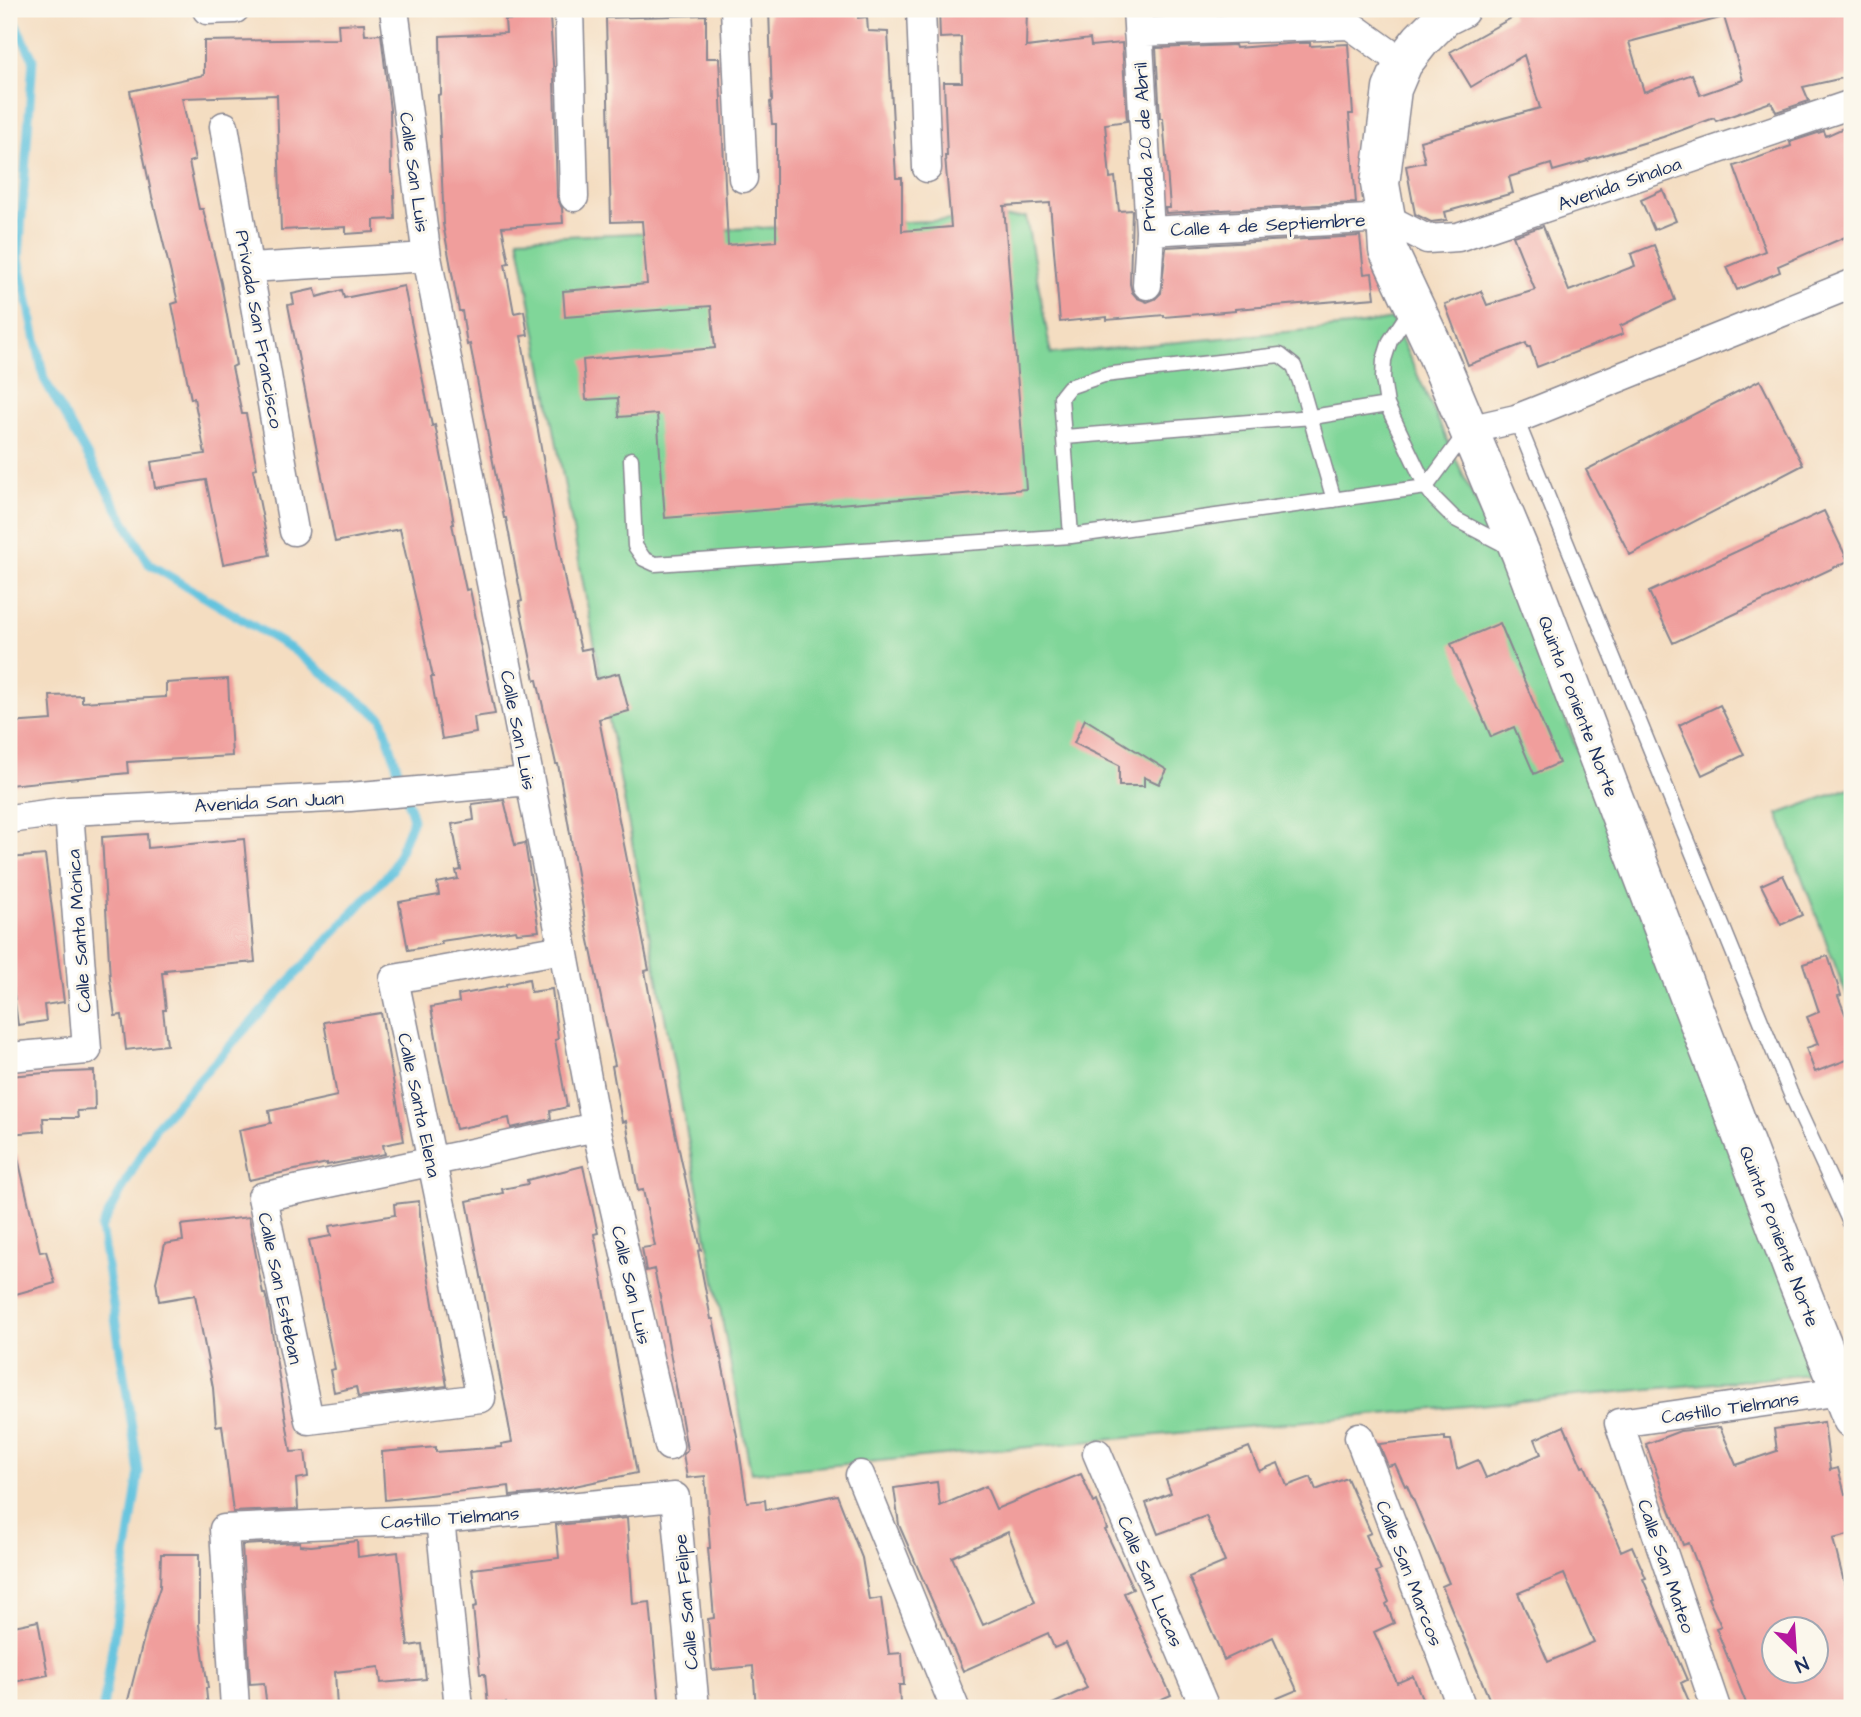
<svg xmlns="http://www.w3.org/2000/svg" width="1861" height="1717" font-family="'Architects Daughter',sans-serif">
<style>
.green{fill:#80d699;stroke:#4e827c;stroke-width:2}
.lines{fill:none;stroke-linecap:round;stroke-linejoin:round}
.stream{stroke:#60c2de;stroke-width:9}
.building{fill:#f09e9c;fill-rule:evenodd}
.lane-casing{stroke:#888690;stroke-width:17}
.street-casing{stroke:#888690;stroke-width:31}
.secondary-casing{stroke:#888690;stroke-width:41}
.lane{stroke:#fff;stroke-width:14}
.street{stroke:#fff;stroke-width:28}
.secondary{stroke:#fff;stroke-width:38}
.labels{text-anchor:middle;stroke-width:6;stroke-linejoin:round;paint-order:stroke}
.street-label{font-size:19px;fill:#1b2f5e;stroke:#fbf7ec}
</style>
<rect width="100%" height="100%" fill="#fbf7ec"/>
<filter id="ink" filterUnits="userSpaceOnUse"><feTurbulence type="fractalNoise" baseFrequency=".0143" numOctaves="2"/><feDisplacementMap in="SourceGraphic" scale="14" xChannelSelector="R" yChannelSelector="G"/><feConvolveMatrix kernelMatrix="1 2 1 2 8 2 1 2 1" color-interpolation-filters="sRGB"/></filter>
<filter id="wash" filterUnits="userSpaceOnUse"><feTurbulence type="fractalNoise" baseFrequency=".00686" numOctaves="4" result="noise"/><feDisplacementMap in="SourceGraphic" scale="28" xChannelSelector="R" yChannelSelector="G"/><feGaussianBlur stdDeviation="1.57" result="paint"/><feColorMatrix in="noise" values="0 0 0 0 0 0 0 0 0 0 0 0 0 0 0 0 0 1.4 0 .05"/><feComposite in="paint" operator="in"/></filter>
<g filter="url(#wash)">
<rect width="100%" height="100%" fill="#f4ddc1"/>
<path class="green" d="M1026,217L1051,354L1350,326L1392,319L1507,571L1822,1373L751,1473L518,238Z
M1852,787V1010L1778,814Z"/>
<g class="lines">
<path class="stream" d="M9,11L33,59L19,258L44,379L149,564L292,649L382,718L413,819L392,870L157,1125L101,1228L139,1472L103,1708"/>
</g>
<g id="blocks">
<path class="building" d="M769,9H858V18L867,17L868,31L888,32L896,178H902V231L951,227L945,156H947L944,82H962L961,37L940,38L939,9H1027L1026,47L1090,39L1091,46L1122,43L1127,121L1105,124L1110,178L1115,177L1119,211L1132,210L1130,284L1132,292L1137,298L1147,302L1155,299L1161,293L1166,247L1360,236L1364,274L1372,273L1375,298L1235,309V311L1164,317V315L1107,320V317L1060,322L1050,203L1004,206L1026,489L665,518L657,414L619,417L618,398L586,400L583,360L715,348L711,306L565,317L563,291L647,284L642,221L611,222L606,18L706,15V58H719L728,245L776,241V124H772L770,102L772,101Z
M1154,9H1225V12L1154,15Z
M1510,9H1852V76L1803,87L1809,101L1776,112L1771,102L1716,121L1714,118L1663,137L1587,160L1588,161L1553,171L1551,164L1509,177L1513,193L1445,212L1447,220L1431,222L1415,214L1406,166L1425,162L1420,141L1540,108L1524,55L1471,87L1450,52L1513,17ZM1724,17L1743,80L1700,95L1692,74L1644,92L1629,42Z
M550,17L554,79L557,197L562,208L563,223L502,227L509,263L505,264L514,313L524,311L528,335L521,336L567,592L581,650L591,648L596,679L619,673L629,711L599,719L649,970L645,971L671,1113L701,1250L698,1251L711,1319H713L737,1436L747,1502L765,1500L766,1510L837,1495L862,1558L869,1600L881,1598L889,1654L902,1653L904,1685H899L900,1704H895V1708H756L753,1666L712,1670L708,1619L714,1618L708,1548H710L705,1476L687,1478L683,1454L687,1450L662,1306L654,1269L646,1271L642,1248L655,1246L643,1190L638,1191L626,1121L622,1122L612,1066L615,1065L586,926L558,764H556L537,680H535L519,602L522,601L506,518H504L470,344L467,345L462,311H459L443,224H444L438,95L441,94L440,36L506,33L505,20Z
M364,23L365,35L381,34L390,110L391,173H393L395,219L374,220V232L346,234V227L281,230L277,95L182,98L195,160L189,162L199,209H203L221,283L236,365L232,367L242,414H246L257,468L253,469L270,555L223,564L206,480L155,488L151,462L205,454L194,398L191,399L172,304L178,302L152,197L130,91L204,75V41L339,39L338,24Z
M1299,43H1310V46L1348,44L1353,114H1349L1356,203L1166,213L1165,208H1170L1163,118H1160L1156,48L1235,45L1236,48Z
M1852,124V234L1778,266L1780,272L1737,290L1727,267L1765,251L1734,166L1791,146L1790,142L1824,131L1826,136Z
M1663,190L1676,221L1654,230L1641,200Z
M1543,226L1569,291L1635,266L1631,254L1654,245L1675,300L1620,326L1623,334L1537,367L1530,347H1527L1526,343L1468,365L1445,304L1481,291L1487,305L1535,290L1513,236Z
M404,286L432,426L435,425L448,489L454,524H452L466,590L470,589L495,714L474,717L476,733L442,739L431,677H433L400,529L335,542L288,305L294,304L292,294L315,289L317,297L342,290L344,298Z
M1760,380L1803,465L1630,555L1586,470Z
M1824,511L1848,561L1673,643L1649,592Z
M1500,623L1559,763L1534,774L1514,727L1491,737L1451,644Z
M228,679L232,756L127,762L128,773L9,785V723L52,720L50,696L82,695V702L166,697V683Z
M1720,705L1744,755L1702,775L1679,725Z
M1085,719L1167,770L1159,784L1144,777V786H1119V765L1074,743Z
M504,800L515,845L525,843L539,931L517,933L516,930L441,941L442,944L408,950L399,902L439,895L437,883L458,879L456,871L461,870L452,824L474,820L472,804Z
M147,834L148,848L244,839L255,962L165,970L166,973H162L166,1010H163L167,1045L126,1050L122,1015L115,1016L110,979L102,837Z
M45,855L64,1002L44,1005L46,1021L18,1025L9,957V858Z
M1783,875L1802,915L1781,925L1761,885Z
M1828,956L1841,995L1838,996L1852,1031V1058L1815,1072L1806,1048L1818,1044L1807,1017L1819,1012L1803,964Z
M529,979L531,992L552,989L558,1039L555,1040L567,1107L550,1111L551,1119L511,1128L509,1118L456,1129L440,1061L431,1007L459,1002L458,995L506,986V984Z
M381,1013L404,1141L383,1145L385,1154L327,1165V1163L249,1180L239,1130L271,1123L269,1111L337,1096L324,1022Z
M94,1071L95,1110L77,1111L78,1118H43L44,1131L9,1134V1076L45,1073Z
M17,1154L40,1252L46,1251L55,1283L9,1296V1155Z
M583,1166L598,1233L594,1234L637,1473L541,1493L510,1496L509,1486L385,1500L382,1452L436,1447V1452L502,1447L501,1444L512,1442L467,1201L503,1193L502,1189L528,1184L527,1180Z
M419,1201L422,1239L447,1386L358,1397L356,1387L334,1392L330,1370L335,1369L309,1240L331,1236L329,1226L395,1215L394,1204Z
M249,1217L263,1294H265L267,1301L291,1452L305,1451L308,1477L296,1479L298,1509L233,1512L222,1425L216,1426L213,1388L195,1295L159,1301L156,1282L165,1244L183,1241L181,1225Z
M1824,1422L1830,1470L1838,1468L1845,1494L1852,1492V1534L1833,1539L1845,1586L1852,1583V1708H1748L1716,1628L1721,1626L1708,1598L1710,1597L1689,1543L1683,1545L1646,1444L1680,1431L1720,1427L1736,1465L1777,1451L1774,1429ZM1774,1629H1816V1671H1774Z
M1564,1426L1582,1467L1585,1466L1621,1551L1632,1546L1646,1578L1643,1579L1687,1680L1681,1683L1692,1708H1493L1442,1586L1449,1583L1407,1485L1405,1486L1395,1464L1388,1466L1379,1444L1445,1437V1440H1451L1457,1469L1478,1460L1486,1478L1541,1454L1535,1439ZM1564,1574L1594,1642L1548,1662L1518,1593Z
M1249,1447L1259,1471L1278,1463L1287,1486L1311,1477L1316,1490L1347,1478L1371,1533L1366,1535L1381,1570L1376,1572L1389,1602L1386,1604L1394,1623L1374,1632L1397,1683L1413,1676L1426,1708H1254L1297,1690L1273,1637L1224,1660L1189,1577L1225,1562L1206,1516L1158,1534L1146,1503L1171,1493L1166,1480Z
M1081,1474L1094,1503L1097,1501L1107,1529L1105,1530L1133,1589L1124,1593L1171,1695L1141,1708H1044L1087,1688L1066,1643L1054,1648L1048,1633L963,1671L899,1525L894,1488L937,1482L940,1506L986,1486L996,1509ZM1008,1532L1035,1602L983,1625L952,1557Z
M627,1518L633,1604L650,1602L660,1708H506V1703L488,1705L485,1674H480L473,1607L477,1606L472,1569L559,1558L556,1525Z
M357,1541L358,1557L398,1552L408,1646L422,1644L426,1679L381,1683L379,1667L335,1672L337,1708H267L264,1683L250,1684L242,1545L300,1542V1545L311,1546Z
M161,1554H199V1625L208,1688H206L208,1708H126L147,1626L160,1587Z
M38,1621L48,1675L9,1683V1627Z"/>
</g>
</g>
<g filter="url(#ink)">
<use href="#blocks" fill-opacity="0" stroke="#888690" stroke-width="2"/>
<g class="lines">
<g class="lane-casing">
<path id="lane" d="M1411,309L1390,341L1384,360L1383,378L1387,405L1426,487L1435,499L1455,519L1509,547
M1516,419L1790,1092L1852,1227
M1065,437L1312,417L1387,405
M631,459L635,546L644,559L655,564L1071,536L1426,487L1465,434
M1071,536L1061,397L1069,387L1104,375L1280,355L1294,366L1300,382L1334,500"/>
</g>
<g class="street-casing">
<path id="street" d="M394,9L427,257L563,949L596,1127L669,1446
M569,9L574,197
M735,9L743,178
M921,9L927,168
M1137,9L1150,231L1147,285
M207,10L235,9
M1138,32L1350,25L1403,63
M224,126L294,531
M1150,231L1386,218L1427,239L1458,237L1852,104
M250,268L427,257
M1468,430L1516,419L1852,284
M9,819L69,811L350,797L529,781
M563,949L394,979L481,1398L309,1420L262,1197L596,1127
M9,1057L87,1050L69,811
M1359,1437L1462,1708
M1097,1453L1205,1708
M860,1475L955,1708
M440,1519L459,1708
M235,1708L224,1529L440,1519L675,1497L695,1708
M1716,1708L1619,1423L1841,1391"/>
</g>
<g class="secondary-casing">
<path id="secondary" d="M1460,9L1444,17L1421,40L1403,63L1392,89L1380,184L1386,218L1388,250L1436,352L1521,554L1794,1273L1852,1419"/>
</g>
<use href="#lane" class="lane"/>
<use href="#street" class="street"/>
<use href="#secondary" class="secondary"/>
</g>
</g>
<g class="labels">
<g class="street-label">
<text transform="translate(1144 147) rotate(-93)" y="7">Privada 20 de Abril</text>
<text transform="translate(415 172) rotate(82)" y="7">Calle San Luis</text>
<text transform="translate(1619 183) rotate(-19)" y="7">Avenida Sinaloa</text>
<text transform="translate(1268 224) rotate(-3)" y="7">Calle 4 de Septiembre</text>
<text transform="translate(260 329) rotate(80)" y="7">Privada San Francisco</text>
<text transform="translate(1579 706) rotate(69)" y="7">Quinta Poniente Norte</text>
<text transform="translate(519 730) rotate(79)" y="7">Calle San Luis</text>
<text transform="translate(269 801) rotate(-3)" y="7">Avenida San Juan</text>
<text transform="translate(78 931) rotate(-94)" y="7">Calle Santa Mónica</text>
<text transform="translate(420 1105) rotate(78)" y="7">Calle Santa Elena</text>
<text transform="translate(1780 1236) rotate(69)" y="7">Quinta Poniente Norte</text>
<text transform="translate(632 1285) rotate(77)" y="7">Calle San Luis</text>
<text transform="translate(281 1288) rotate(78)" y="7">Calle San Esteban</text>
<text transform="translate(1730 1407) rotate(-8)" y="7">Castillo Tielmans</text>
<text transform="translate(450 1517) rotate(-4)" y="7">Castillo Tielmans</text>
<text transform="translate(1667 1566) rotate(71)" y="7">Calle San Mateo</text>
<text transform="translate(1410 1573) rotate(69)" y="7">Calle San Marcos</text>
<text transform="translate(1151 1581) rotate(67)" y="7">Calle San Lucas</text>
<text transform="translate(685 1602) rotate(-95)" y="7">Calle San Felipe</text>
</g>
</g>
<rect width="1861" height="1717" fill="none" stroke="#fbf7ec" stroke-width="35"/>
<g transform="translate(1795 1650) rotate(155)"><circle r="33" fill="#fbf7ec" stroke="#a1a7b3" stroke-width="2"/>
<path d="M0-5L12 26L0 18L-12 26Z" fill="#b5179e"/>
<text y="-10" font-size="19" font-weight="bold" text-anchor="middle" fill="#1b2f5e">N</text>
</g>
</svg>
